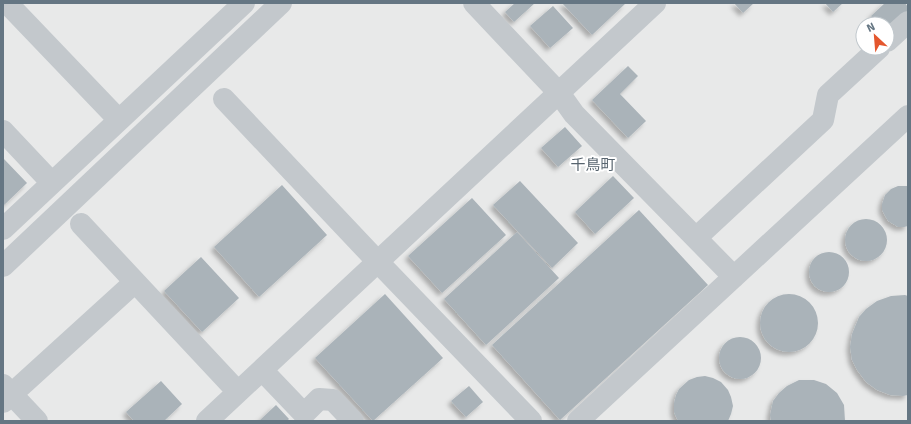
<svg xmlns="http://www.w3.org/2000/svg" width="911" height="424" font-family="Signika,'Noto Sans JP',sans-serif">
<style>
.built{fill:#e8e9e9;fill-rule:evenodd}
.building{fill:#aab3b9;filter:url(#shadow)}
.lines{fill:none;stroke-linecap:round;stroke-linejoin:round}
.minor{stroke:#c3c8cc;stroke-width:22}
.labels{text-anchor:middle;stroke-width:4;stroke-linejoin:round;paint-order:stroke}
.neighbourhood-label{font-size:15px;fill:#57646e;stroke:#fff}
</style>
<defs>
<filter id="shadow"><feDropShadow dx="-3.5" dy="3.5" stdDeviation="2" flood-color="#0004"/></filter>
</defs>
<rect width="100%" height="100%" fill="#fafaf8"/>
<path class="built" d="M3,3H908V421H3ZM863,24H887V48H863Z"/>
<path class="building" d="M515,3H535L514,22L505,12Z
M562,3H626L592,35Z
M734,3H754L743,13Z
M825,3H843L833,12Z
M885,3H905L908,7V12L887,32V24H878L871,16Z
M553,6L573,28L550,48L530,26Z
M628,66L638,76L620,94L646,121L628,138L592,100Z
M565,127L582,146L558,167L541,148Z
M3,158L27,183L3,206Z
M613,176L634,198L595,234L575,212Z
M520,181L578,243L552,268L493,205Z
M282,185L327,235L259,297L214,247Z
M898,186H908V226L904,227H898L888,221L882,210V204L885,195L891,189Z
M472,198L506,235L442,293L408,256Z
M639,210L708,285L560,420L492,345Z
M845 240a21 21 0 1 1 42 0a21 21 0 1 1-42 0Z
M517,232L559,278L486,345L444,299Z
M809 272a20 20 0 1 1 40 0a20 20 0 1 1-40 0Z
M201,257L239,298L202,332L164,291Z
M760 323a29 29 0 1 1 58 0a29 29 0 1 1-58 0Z
M385,294L443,358L373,421L315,358Z
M905,295L908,296V395L903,396L890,395L877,390L866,382L857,370L852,360L850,347L852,334L859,317L866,309L877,301L891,296Z
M719 358a21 21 0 1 1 42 0a21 21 0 1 1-42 0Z
M705,376L713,378L721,382L728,390L731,397L733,406L731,414L728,421H678L674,412V403L676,395L679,389L689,380L697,377Z
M799,380H814L826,384L837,393L844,405L845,421H771L770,415L773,401L779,393L787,386Z
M161,381L182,404L164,421H134L126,412Z
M469,386L483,402L466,417L451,401Z
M276,405L289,419L287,421H259Z"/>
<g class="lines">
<path class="minor" d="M7,3L119,120
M474,3L559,93L574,114L734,277
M887,41L908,22
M224,99L378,262L531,421
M3,131L52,183
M81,224L238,392
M3,229L244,3
M696,238L823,120L828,95L879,48
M3,266L281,3
M262,370L304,414L319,399L333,400L353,421
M3,385L37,421
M3,402L135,282
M207,421L655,3
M578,421L908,116"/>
</g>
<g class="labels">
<g class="neighbourhood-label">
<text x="593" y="170">千鳥町</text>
</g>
</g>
<rect width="911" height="424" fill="none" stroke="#657683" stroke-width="8"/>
<g transform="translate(875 36) rotate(334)"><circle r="19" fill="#ffffff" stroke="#c1c8cd"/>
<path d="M0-3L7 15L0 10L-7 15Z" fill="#e4572e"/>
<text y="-6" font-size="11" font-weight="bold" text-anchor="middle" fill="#657683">N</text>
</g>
</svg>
